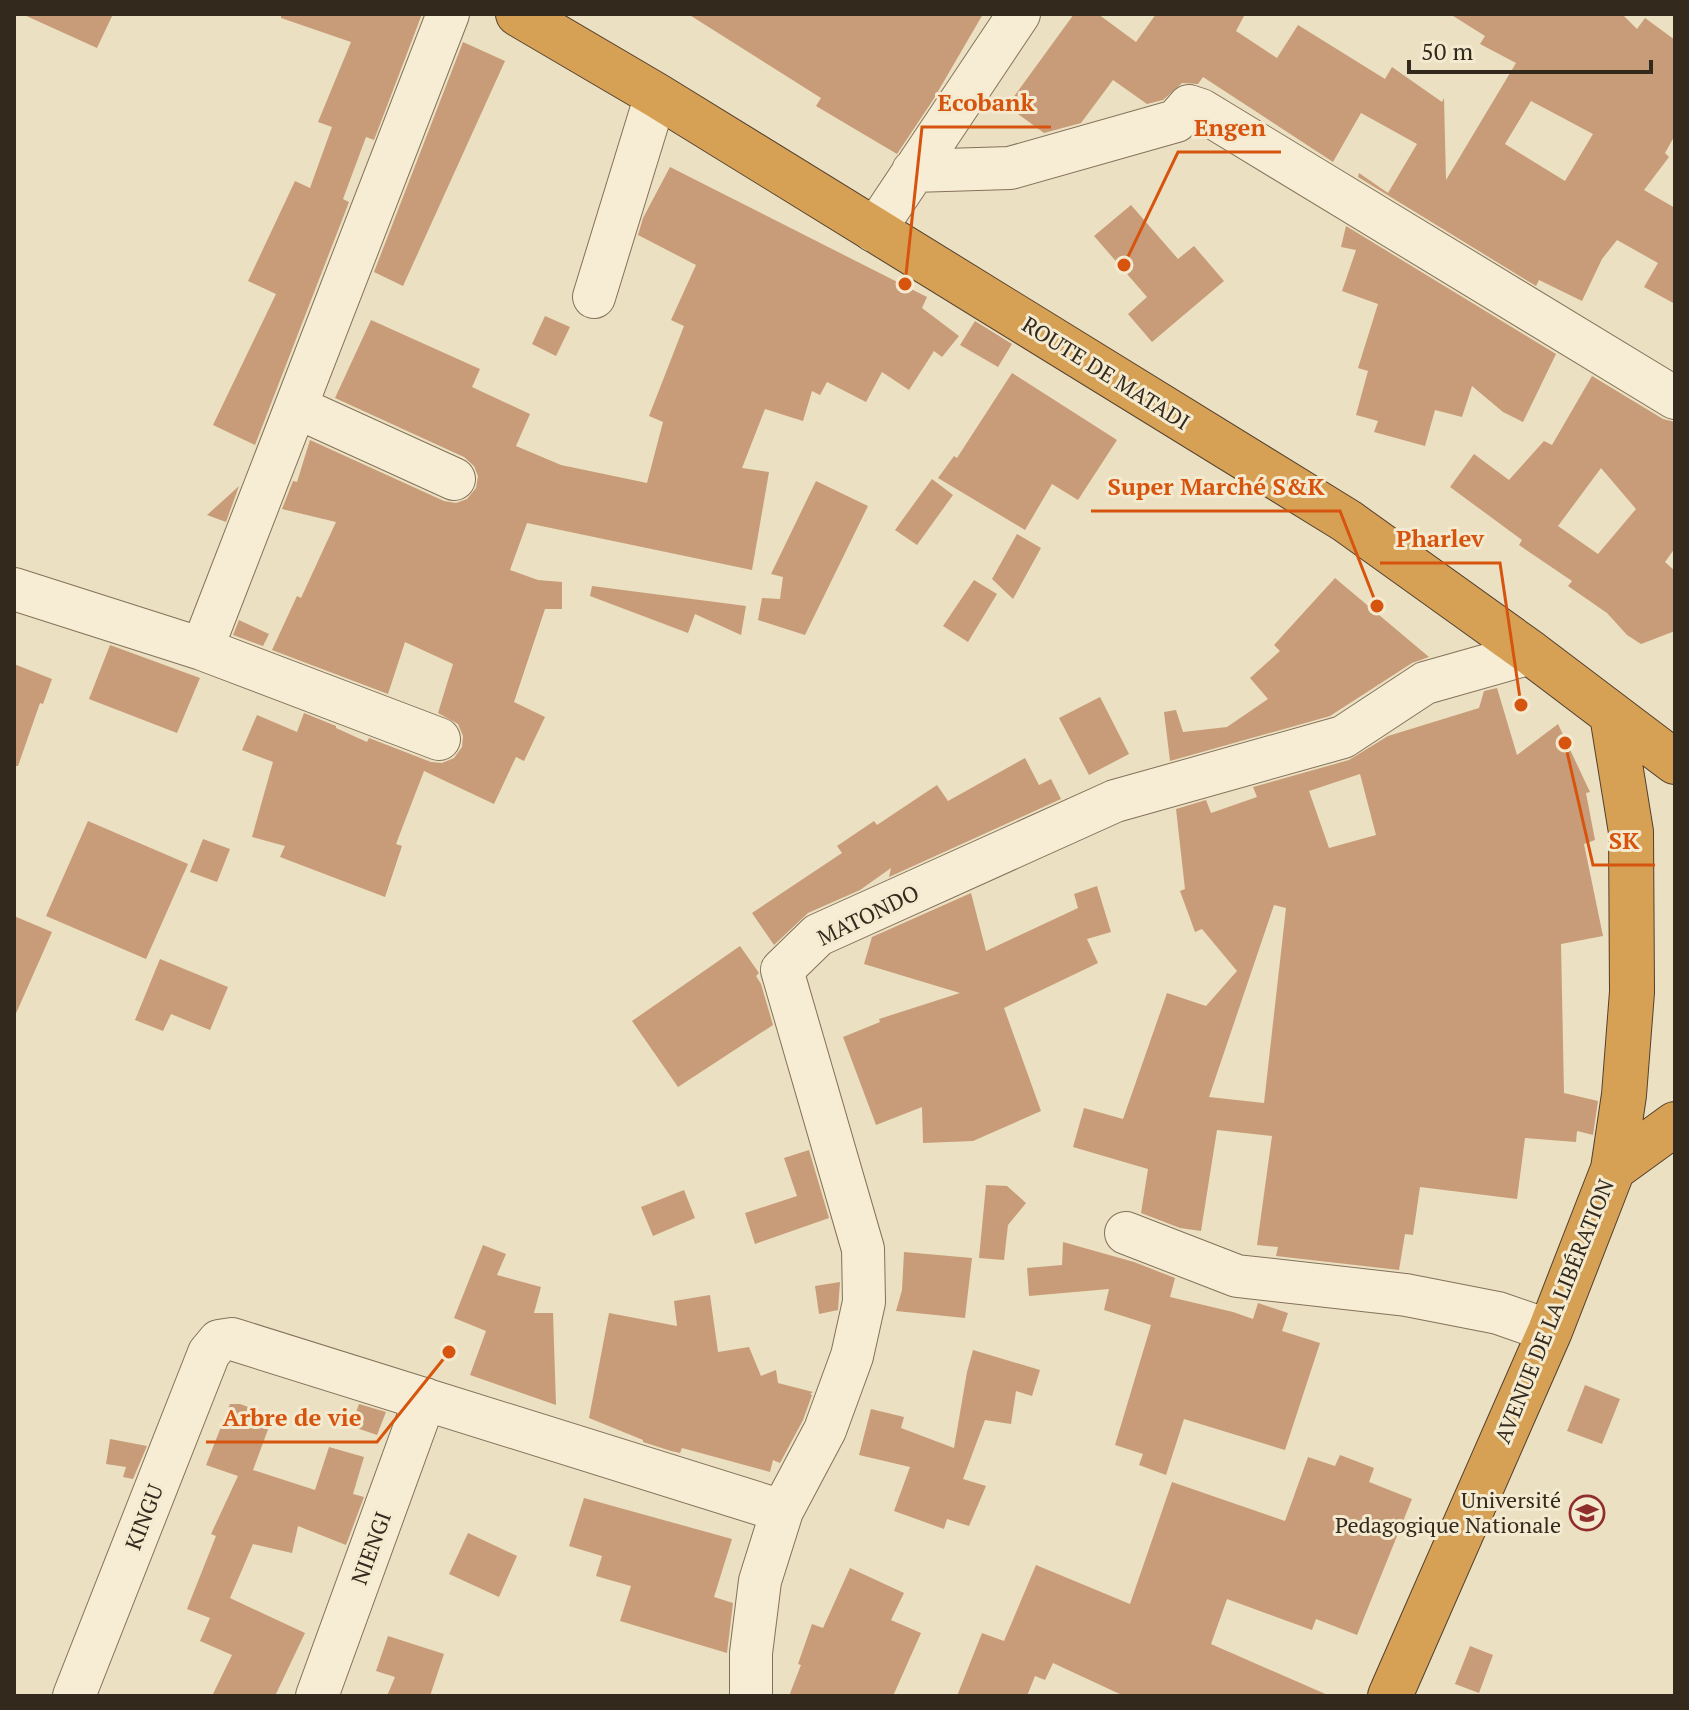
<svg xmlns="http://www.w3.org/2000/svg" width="1689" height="1710" font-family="'PT Serif',serif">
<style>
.building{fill:#c89c78;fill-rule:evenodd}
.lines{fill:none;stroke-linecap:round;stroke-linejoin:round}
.minor-casing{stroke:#84715a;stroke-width:44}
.highway-casing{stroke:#523f2e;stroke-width:46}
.minor{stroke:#f7edd4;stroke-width:42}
.highway{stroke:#d7a155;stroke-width:44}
.labels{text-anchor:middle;stroke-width:6;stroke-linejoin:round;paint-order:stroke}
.street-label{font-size:22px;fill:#34291d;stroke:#f3ead0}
.poi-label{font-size:22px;fill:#34291d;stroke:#f3ead0;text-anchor:end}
.leader{fill:none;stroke:#d6540e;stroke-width:3}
.callout-dot{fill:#d6540e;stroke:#f3ead0;stroke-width:3}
.callout-label{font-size:24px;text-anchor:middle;font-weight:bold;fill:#d6540e;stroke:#f3ead0;stroke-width:6;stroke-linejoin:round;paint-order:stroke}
</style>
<rect width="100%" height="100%" fill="#ebe0c1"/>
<path class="building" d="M22,14H113L97,48Z
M281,14H422L374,140L366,137L343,199L349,202L255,445L213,425L276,294L248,281L295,181L310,188L332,127L318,122L351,42L281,18Z
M688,14H983L933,100L897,154L816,106L821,98Z
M1074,14H1098L1136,42L1156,14H1245L1236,31L1277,58L1298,25L1385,79L1392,67L1442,102L1444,98L1446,180L1516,63L1480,44L1485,36L1450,14H1622L1637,29L1645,18L1675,40V135L1665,153L1669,157L1644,190L1675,208V304L1644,287L1658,263L1617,240L1602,259L1582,301L1539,280L1536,286L1358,177L1359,173L1388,193L1417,144L1361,113L1333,162L1203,77L1198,84L1182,83L1163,100L1147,104L1113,80L1081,123L1044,133L1007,106ZM1531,101L1593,134L1565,181L1505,144Z
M463,42L505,61L403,286L374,272Z
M670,167L927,297L922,308L959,336L942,357L934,351L909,390L882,372L866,402L827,382L820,395L812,391L803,421L765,409L742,468L769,472L752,570L527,523L510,570L538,580L562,582V609H545L514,702L545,717L524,761L516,757L494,804L424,771L396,844L402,846L385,897L280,857L285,846L252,837L273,762L242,750L257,715L297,732L304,713L336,726V728L367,742L369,738L431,762L442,763L454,758L462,747L463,736L458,724L438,713L453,664L405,642L388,694L272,650L297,596L301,598L336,522L282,509L293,481L297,482L310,440L444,501L456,503L467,499L476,488L478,476L474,466L464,457L335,398L371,320L480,369L472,387L530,414L516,446L561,465L647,483L663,422L649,416L684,326L671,320L696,265L638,235L643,218Z
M1131,205L1178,259L1194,246L1224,281L1152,342L1128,314L1147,297L1094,236Z
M1346,226L1556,354L1523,422L1503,412L1472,386L1462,417L1435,410L1425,446L1374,432L1378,421L1356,415L1368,371L1358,368L1378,304L1342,291L1356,250L1341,247Z
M545,316L570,327L556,356L532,344Z
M975,321L1012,344L998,367L960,345Z
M1012,373L1117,440L1078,500L1052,484L1025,530L938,478L954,456L957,458Z
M1592,376L1663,419L1675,422V548L1665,562L1675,571V631L1641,644L1627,635L1607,613L1568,586L1572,581L1519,545L1522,540L1450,487L1474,454L1509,480L1544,441L1552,445ZM1601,468L1636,509L1598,554L1558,526Z
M932,479L953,495L917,545L895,530Z
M816,481L868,506L805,635L758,620L762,598L780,599L783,577L771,574Z
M239,486L226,522L207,515L227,497Z
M1017,534L1041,548L1013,599L992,579Z
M1335,578L1429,657L1412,663L1330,716L1170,761L1164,712L1176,710L1183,732L1227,727L1268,699L1250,678L1280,651L1274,645Z
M974,580L997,594L968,642L943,626Z
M592,586L746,606L741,635L695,614L688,633L590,596Z
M239,620L269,634L263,646L233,635Z
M110,645L200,678L177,733L89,699Z
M14,664L52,679L43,704L40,703L18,766H14Z
M1497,688L1517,755L1558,724L1590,792L1586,793L1595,840L1584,844L1603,936L1561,944L1564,1093L1598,1101L1593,1135L1577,1131L1576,1142L1525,1138L1517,1199L1420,1187L1413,1235L1405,1234L1399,1270L1276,1256L1278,1247L1257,1245L1272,1136L1217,1130L1201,1231L1180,1228L1141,1213L1148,1169L1073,1147L1084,1108L1123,1119L1167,993L1206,1006L1237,971L1202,929L1195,932L1180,891L1185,889L1176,809L1206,800L1211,813L1257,797L1253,787L1349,760L1388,736L1479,708L1484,691ZM1360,774L1376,835L1329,848L1309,791ZM1274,905L1286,908L1264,1103L1209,1097Z
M1100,697L1129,754L1089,775L1059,718Z
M1025,758L1039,785L1051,779L1061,799L889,877L891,868L860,890L808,913L774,945L752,913L842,853L837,846L874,821L877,825L937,785L948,801Z
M88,821L188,864L146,959L46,916Z
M203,839L230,849L217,882L190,872Z
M1097,886L1111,932L1087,939L1098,963L1004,1008L1041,1111L973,1141L923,1143L922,1107L876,1125L843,1037L880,1022L879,1019L960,993L864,964L872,937L971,893L986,951L1078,908L1074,894Z
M14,916L52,932L14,1018Z
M740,946L759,973L756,976L761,984L773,1025L678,1087L632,1021Z
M160,959L228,987L210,1030L171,1014L163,1031L135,1020Z
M809,1150L829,1218L755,1244L745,1213L797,1196L784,1158Z
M986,1185L1007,1186L1026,1203L1008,1225L1004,1260L979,1258Z
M684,1190L695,1218L653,1236L641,1207Z
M1063,1242L1134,1262L1175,1278L1170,1297L1233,1312L1253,1319L1258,1303L1288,1313L1282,1331L1320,1343L1285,1450L1184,1419L1166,1475L1139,1465L1143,1454L1115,1445L1151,1325L1104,1310L1109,1289L1029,1296L1027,1268L1062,1265Z
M483,1245L506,1254L497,1275L541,1287L534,1313H553L556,1405L470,1375L486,1331L454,1318Z
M904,1252L972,1258L965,1318L896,1311L902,1290Z
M840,1282L838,1310L819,1314L815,1286Z
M710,1295L718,1352L749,1347L761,1376L776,1370L778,1383L813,1392L810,1394L812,1395L803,1420L780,1463L773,1460L770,1472L682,1448L680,1453L671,1451L643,1442V1440L589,1418L609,1313L677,1326L674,1301Z
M973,1350L1040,1370L1032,1396L1016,1391L1011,1424L985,1420L963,1479L986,1486L969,1526L947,1519L944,1529L894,1511L910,1467L859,1455L871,1409L904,1417L901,1428L954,1448L967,1372Z
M1585,1385L1620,1399L1602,1444L1567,1431Z
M230,1404H240L273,1416L253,1470L315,1490L329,1447L364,1457L353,1494L364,1497L346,1545L298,1526L292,1553L253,1544L230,1598L305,1633L275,1696H212L232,1655L200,1641L210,1618L187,1609L216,1536L211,1534L238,1476L206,1465Z
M359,1404L386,1412L377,1435L351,1426Z
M110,1439L147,1446L133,1479L123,1477L126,1467L106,1464Z
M1340,1455L1374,1468L1369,1482L1412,1499L1357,1635L1316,1619L1312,1630L1227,1599L1211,1644L1330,1696H1124L1053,1663L1045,1680L1035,1676L1027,1696H957L982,1633L1004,1641L1036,1565L1130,1604L1172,1482L1285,1521L1308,1457L1335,1466Z
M584,1498L732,1539L714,1597L733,1603L727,1653L620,1621L631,1586L596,1576L602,1556L569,1546Z
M468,1533L517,1556L499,1597L449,1574Z
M850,1568L904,1593L891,1620L921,1633L893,1696H789L801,1665L798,1664L812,1624L823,1628Z
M388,1636L444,1654L430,1696H387L395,1677L376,1671Z
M1470,1646L1493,1655L1479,1693L1455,1684Z"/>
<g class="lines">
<g class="minor-casing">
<path id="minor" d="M913,171L1010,168L1176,121L1189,106L1201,110L1675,398
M874,231L1019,14
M594,297L656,95
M296,407L454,479
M14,589L202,649L439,739
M202,649L448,14
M1126,1233L1237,1276L1406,1295L1498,1313L1550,1331
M74,1696L209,1353L219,1341L232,1339L782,1511
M317,1696L425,1399
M751,1696V1653L760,1581L782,1511L825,1430L852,1356L864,1302L863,1249L782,970L818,935L1115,801L1343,737L1425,683L1531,653"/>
</g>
<g class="highway-casing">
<path id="highway" d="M518,14L656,95L1347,521L1531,653L1675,762
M1613,1169L1675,1124
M1390,1696L1550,1331L1613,1169L1624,1095L1632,992L1631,832L1612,715"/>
</g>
<use href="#minor" class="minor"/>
<use href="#highway" class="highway"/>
</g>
<defs>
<g id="university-ring" transform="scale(1.8)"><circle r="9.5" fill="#f3ead0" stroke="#902e2d" stroke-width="1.5"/><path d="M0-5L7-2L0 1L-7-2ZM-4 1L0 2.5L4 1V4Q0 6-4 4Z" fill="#902e2d"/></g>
</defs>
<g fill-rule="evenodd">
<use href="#university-ring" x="1587" y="1513"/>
</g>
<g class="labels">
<g class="street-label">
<text transform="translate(1106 373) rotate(32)" y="8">ROUTE DE MATADI</text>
<text transform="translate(868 915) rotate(-26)" y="8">MATONDO</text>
<text transform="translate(1554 1311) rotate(-68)" y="8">AVENUE DE LA LIBÉRATION</text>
<text transform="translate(144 1517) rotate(-69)" y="8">KINGU</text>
<text transform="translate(371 1548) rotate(-70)" y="8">NIENGI</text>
</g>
<g class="poi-label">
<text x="1561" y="1508">Université<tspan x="1561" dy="25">Pedagogique Nationale</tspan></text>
</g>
</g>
<path class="leader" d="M905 284L922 127H1051M1124 265L1178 152H1281M1377 606L1340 511H1091M1521 705L1500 563H1380M1565 743L1593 865H1655M449 1352L377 1442H206"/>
<g class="callout-dot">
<circle cx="905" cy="284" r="8"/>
<circle cx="1124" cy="265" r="8"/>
<circle cx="1377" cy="606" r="8"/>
<circle cx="1521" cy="705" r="8"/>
<circle cx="1565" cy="743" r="8"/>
<circle cx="449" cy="1352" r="8"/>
</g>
<g class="callout-label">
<text x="986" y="111">Ecobank</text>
<text x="1230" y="136">Engen</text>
<text x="1216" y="495">Super Marché S&amp;K</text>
<text x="1440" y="547">Pharlev</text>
<text x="1624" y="849">SK</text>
<text x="292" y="1426">Arbre de vie</text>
</g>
<rect width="1689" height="1710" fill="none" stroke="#34291d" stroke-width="32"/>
<path d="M1409 60v12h242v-12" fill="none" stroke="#34291d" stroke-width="4"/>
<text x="1421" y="60" font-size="24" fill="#34291d" stroke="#f3ead0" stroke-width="6" paint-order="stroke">50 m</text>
</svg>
